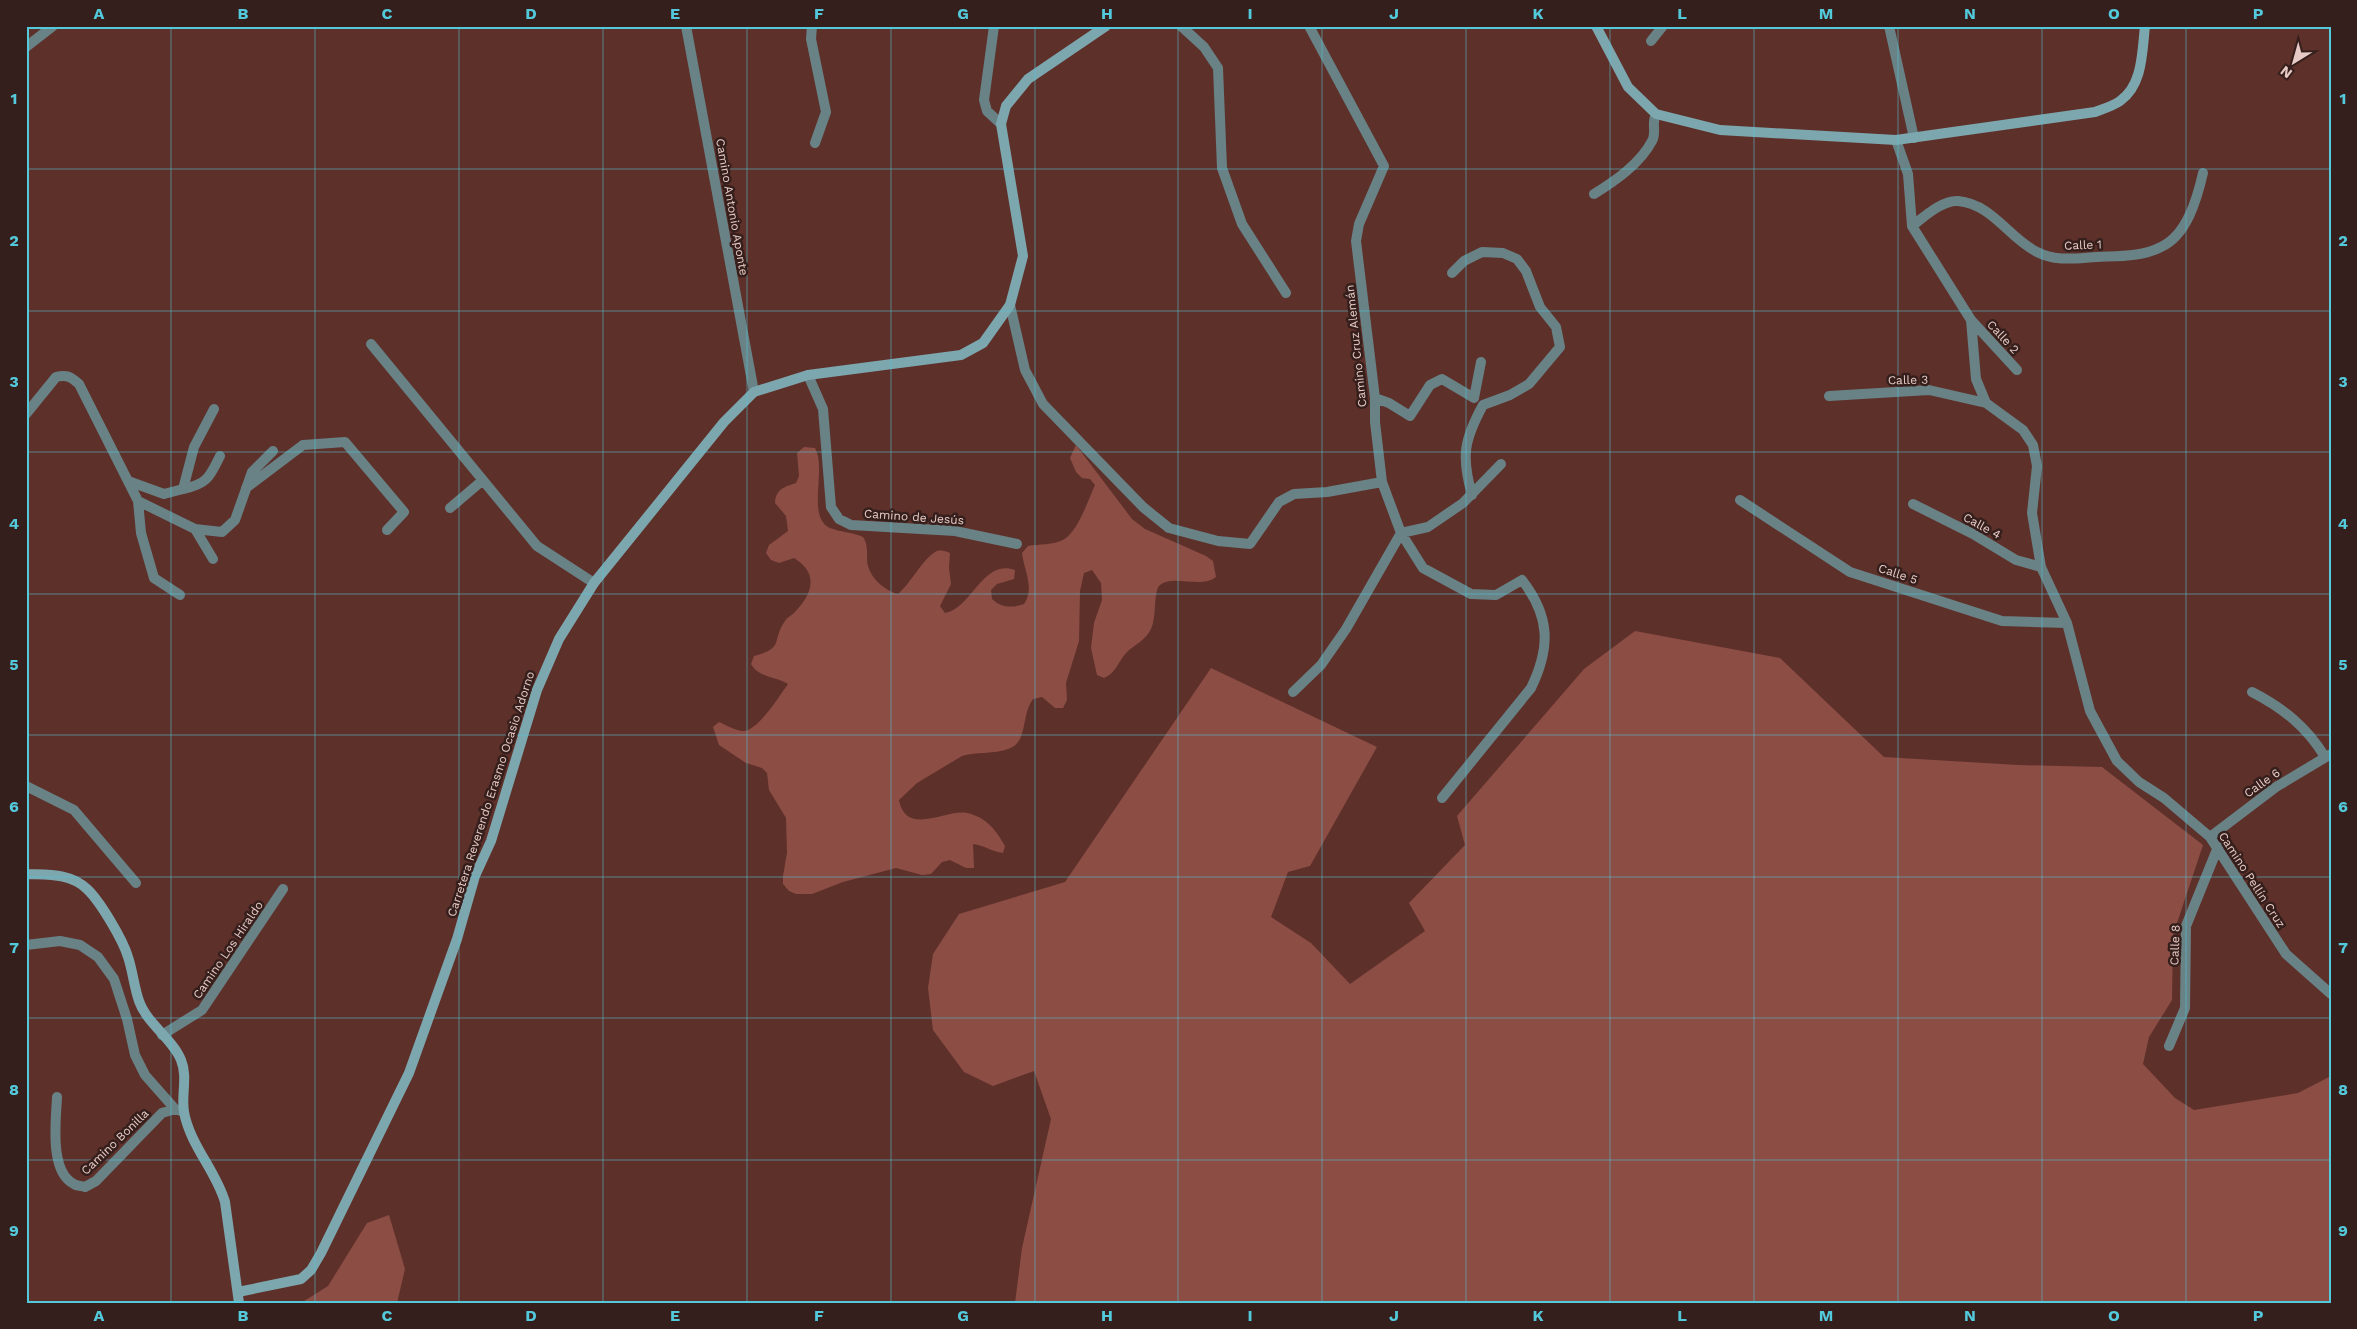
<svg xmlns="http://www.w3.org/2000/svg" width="2357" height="1329" font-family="'Work Sans',sans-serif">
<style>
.green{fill:#8c4d45}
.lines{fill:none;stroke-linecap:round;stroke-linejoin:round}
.street{stroke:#688286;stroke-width:10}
.secondary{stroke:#7da7ae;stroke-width:10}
.grid{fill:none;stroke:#53cadc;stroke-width:1;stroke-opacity:0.55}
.labels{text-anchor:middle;stroke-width:5;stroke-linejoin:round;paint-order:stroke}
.street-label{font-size:12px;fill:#e7cac5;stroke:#351f1c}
.neatline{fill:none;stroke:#53cadc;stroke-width:2}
.grid-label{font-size:16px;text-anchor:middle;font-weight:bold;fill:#53cadc}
</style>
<rect width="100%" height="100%" fill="#5e302a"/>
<path class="green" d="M1076,445L1132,519L1145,529L1206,556L1213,561L1216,577C1201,589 1173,574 1160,585C1153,591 1157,617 1151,629C1146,640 1134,645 1126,653C1118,662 1116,673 1104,678L1097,675L1091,648L1094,623L1102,600L1101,583L1092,570L1084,573L1080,591L1079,641L1066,683L1067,700L1063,708H1055L1042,697L1033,699C1024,711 1026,726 1020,739C1011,757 978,750 962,756L917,783L899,800C906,837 946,809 967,813C986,817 996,830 1005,846L1003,853C992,852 984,845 973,844L974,868H966L950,860L942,862L931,874L922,875L896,868L843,882L812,894H796L789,891L783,884V876L787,853L786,818L769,790L767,773L762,768L746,763L719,745L713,727L719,722C726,725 734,730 742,731C756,734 780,695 788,684C775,676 759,678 751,664L754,656C785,648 771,641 785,621C787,617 791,616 794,613C813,594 819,573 794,558L779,563L771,560L766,553L769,545L788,531L786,516L775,503C776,489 784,487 796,483L799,476L797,453L804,447L815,448C827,469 806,517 830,528C840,532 852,532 863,537C868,545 867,551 867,560C868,576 883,590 898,594C911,583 922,560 935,552C940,549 945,551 950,553L949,568L951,584L940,606L945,613C972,608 983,558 1015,570L1014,579L997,584L991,590L992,599C1001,608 1012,608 1024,604C1035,589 1024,570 1022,553L1028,546C1038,544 1054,545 1063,540C1078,532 1088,500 1095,485L1090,479L1082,478L1076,472L1070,458Z
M1635,631L1780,658L1884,757L2018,765L2102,767L2203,845L2173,935L2172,1000L2149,1037L2143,1064L2175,1098L2194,1110L2298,1093L2331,1076V1303H1015L1022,1248L1051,1119L1034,1071L993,1086L964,1072L933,1030L928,988L933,954L959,914L1065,882L1211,668L1377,747L1310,866L1288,872L1271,917L1311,943L1350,984L1425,931L1409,903L1465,845L1457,816L1584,669Z
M389,1215L405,1269L397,1303H301L328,1286L367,1223Z"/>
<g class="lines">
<path class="street" d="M686,26L754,392
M812,26L811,39L826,112L815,143
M994,26L984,100L987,111L1001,124
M1181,26L1204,47L1218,68L1222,168L1242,224L1286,293
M1309,26L1384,166L1359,224L1356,241L1375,398V422L1382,482L1401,533L1423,568L1471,594L1496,595L1522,580C1550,616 1551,647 1531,688L1442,798
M1889,26L1914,138
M1651,41L1663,26
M26,47L53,26
M1896,140L1908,174L1912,226L1971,320L1976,379L1986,403L2023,430L2033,445L2037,466L2032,513L2041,567L2067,623L2090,711L2117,761L2139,782L2164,798L2210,837L2286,954L2331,994
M1594,194C1615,181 1640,164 1652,141C1657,133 1651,123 1656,114
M1912,226C1924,217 1942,200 1958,201C1992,204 2009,238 2037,252C2056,262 2077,258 2097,257C2117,256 2142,257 2161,247C2187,235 2197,199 2203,173
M1452,273L1464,261L1482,252L1503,253L1517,259L1526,271L1540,307L1556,327L1560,347L1529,384L1510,395L1483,405C1464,440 1461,456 1472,495
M1010,305L1025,370L1043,404L1143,507L1169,528L1218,541L1250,544L1279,502L1294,494L1327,492L1382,482
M1971,320L2017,370
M371,344L537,546L594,583
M808,375L823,409L831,507L839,519L851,525L955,531L1017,544
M1829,396L1929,390L1986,403
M1375,398L1389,403L1410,416L1430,385L1442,379L1474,398L1481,362
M26,414L56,377C67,374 71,377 79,384L138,501L195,529L222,532L235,520L252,472L273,451
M128,481L164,494L183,489L194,447L214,409
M246,488L303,445L345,442L404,512L387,530
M183,489C207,484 210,477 220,456
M1740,500L1850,572L2002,621L2067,623
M138,501L141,533L154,578L180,595
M1913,504L1973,534L2016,560L2041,567
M450,508L483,480
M195,529L213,559
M1293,692L1321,665L1346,629L1401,533L1428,527L1463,503L1501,464
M2252,692C2283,708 2307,727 2325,757
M26,786L74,810L136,883
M2210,837L2276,787L2331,754
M26,945L60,941L80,945L98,957L114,979L127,1019L135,1055L145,1075L175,1109L184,1112
M162,1035L202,1010L283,889
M2169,1046L2185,1008L2186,926L2218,847
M57,1097C56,1120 49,1172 74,1184C77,1186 82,1186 85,1187L96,1181L162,1113L175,1109"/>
<path class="secondary" d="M1596,26L1628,87L1656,114L1720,130L1896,140L2095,112C2103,109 2113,106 2120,101C2143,85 2142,52 2145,26
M26,874C48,875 70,873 87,889C100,901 123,940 128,957C133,972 134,987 139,1001C147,1024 173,1039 181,1060C188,1077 181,1095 184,1112C190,1145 216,1171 225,1202L239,1303
M238,1292L301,1279L311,1270L321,1253L409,1073L457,939L475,876L491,841L537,690L559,639L594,583L724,422L754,392L808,375L961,355L983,343L1010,305L1023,256L1001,124L1006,106L1028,79L1106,26"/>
</g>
<path class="grid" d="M171,26V1303M315,26V1303M459,26V1303M603,26V1303M747,26V1303M891,26V1303M1035,26V1303M1178,26V1303M1322,26V1303M1466,26V1303M1610,26V1303M1754,26V1303M1898,26V1303M2042,26V1303M2186,26V1303M26,169H2331M26,311H2331M26,452H2331M26,594H2331M26,735H2331M26,877H2331M26,1018H2331M26,1160H2331"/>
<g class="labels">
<g class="street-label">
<text transform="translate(732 207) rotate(80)" y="4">Camino Antonio Aponte</text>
<text transform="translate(2083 245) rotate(-2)" y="4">Calle 1</text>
<text transform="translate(2003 337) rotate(47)" y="4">Calle 2</text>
<text transform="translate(1356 346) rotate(-96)" y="4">Camino Cruz Alemán</text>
<text transform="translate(1908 380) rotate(-1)" y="4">Calle 3</text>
<text transform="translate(914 517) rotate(4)" y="4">Camino de Jesús</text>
<text transform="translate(1982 526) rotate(29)" y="4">Calle 4</text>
<text transform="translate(1898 574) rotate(18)" y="4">Calle 5</text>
<text transform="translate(2262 783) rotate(-35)" y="4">Calle 6</text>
<text transform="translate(491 794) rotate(-72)" y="4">Carretera Reverendo Erasmo Ocasio Adorno</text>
<text transform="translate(2252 880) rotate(57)" y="4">Camino Pellín Cruz</text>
<text transform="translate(2175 945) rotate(-88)" y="4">Calle 8</text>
<text transform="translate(228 950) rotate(-56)" y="4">Camino Los Hiraldo</text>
<text transform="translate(115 1142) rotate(-44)" y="4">Camino Bonilla</text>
</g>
</g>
<rect width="2357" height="1329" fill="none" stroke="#351f1c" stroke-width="55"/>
<g transform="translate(2294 62) rotate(217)" stroke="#351f1c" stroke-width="4" paint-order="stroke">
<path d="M0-4L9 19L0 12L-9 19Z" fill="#e7cac5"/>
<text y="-8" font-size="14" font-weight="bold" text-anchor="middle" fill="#e7cac5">N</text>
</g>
<rect x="28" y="28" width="2302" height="1274" class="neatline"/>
<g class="grid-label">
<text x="99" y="19">A</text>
<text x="243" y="19">B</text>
<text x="387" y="19">C</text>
<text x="531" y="19">D</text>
<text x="675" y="19">E</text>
<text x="819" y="19">F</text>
<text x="963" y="19">G</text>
<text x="1107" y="19">H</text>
<text x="1250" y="19">I</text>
<text x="1394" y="19">J</text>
<text x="1538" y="19">K</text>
<text x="1682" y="19">L</text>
<text x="1826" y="19">M</text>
<text x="1970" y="19">N</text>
<text x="2114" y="19">O</text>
<text x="2258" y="19">P</text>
<text x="14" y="104">1</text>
<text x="2343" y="104">1</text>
<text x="14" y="246">2</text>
<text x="2343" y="246">2</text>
<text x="14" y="387">3</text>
<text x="2343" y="387">3</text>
<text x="14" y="529">4</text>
<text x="2343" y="529">4</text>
<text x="14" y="670">5</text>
<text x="2343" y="670">5</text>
<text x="14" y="812">6</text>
<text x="2343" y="812">6</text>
<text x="14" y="953">7</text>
<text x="2343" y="953">7</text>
<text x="14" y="1095">8</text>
<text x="2343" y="1095">8</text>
<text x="14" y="1236">9</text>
<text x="2343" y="1236">9</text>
<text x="99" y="1321">A</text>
<text x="243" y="1321">B</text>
<text x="387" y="1321">C</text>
<text x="531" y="1321">D</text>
<text x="675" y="1321">E</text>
<text x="819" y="1321">F</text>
<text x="963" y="1321">G</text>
<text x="1107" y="1321">H</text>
<text x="1250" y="1321">I</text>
<text x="1394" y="1321">J</text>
<text x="1538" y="1321">K</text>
<text x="1682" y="1321">L</text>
<text x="1826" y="1321">M</text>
<text x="1970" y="1321">N</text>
<text x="2114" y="1321">O</text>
<text x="2258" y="1321">P</text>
</g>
</svg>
